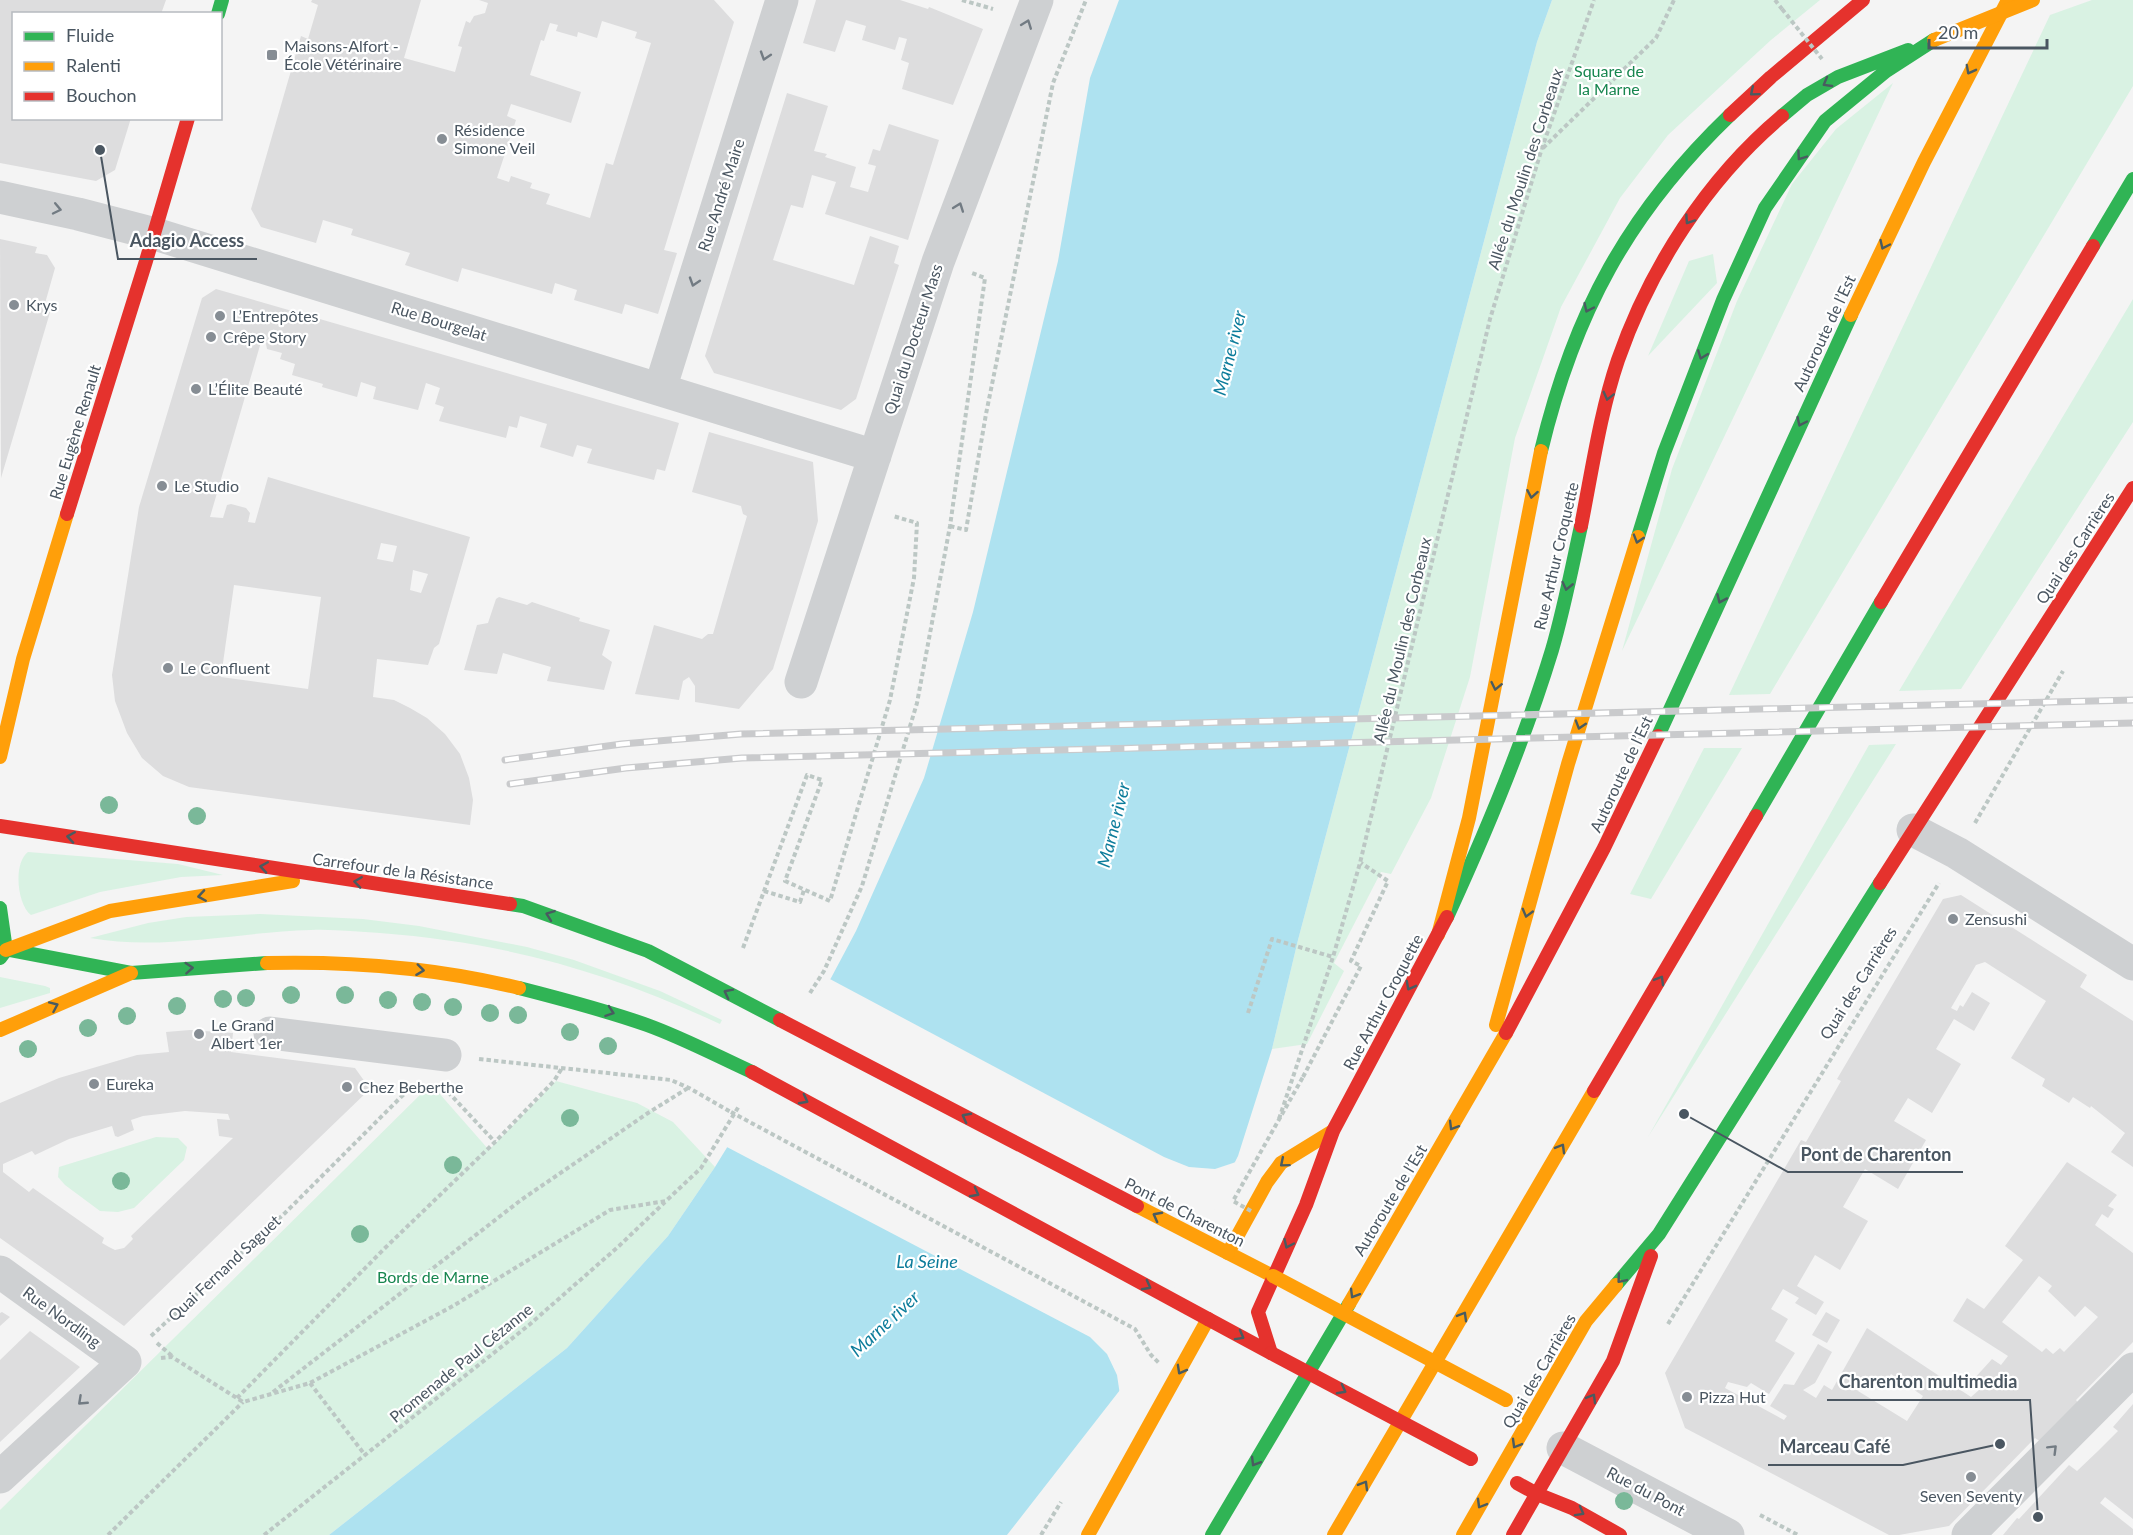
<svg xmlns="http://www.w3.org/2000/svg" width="2133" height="1535" font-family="Lato,sans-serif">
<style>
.green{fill:#d9f2e3}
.water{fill:#aee2f0}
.pier{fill:#f4f4f4}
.building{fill:#ddddde;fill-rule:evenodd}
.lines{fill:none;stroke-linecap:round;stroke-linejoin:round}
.path{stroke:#bcc7c4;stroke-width:4;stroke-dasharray:4.5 3;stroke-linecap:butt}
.street{stroke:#ced0d2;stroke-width:33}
.fast{stroke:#30b455;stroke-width:14}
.slow{stroke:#ff9f0a;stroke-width:14}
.jam{stroke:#e5322d;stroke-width:14}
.rail-casing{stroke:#c9cacc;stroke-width:7}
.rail{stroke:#fff;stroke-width:4.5;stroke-dasharray:14;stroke-linecap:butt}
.path-bridge{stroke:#bcc7c4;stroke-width:4;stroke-dasharray:4.5 3;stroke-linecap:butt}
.slow-bridge{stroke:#ff9f0a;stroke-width:14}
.jam-bridge{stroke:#e5322d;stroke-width:14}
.tree{fill:#7ab899}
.oneway{stroke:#727b83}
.oneway2{stroke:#495b60}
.poi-dot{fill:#868d94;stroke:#fff;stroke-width:2}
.labels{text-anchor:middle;stroke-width:4.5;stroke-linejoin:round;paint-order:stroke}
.poi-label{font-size:16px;fill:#4a5661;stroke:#fff;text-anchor:start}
.park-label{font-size:16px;fill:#17864f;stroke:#fff}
.street-label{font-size:16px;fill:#4a5661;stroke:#fff}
.water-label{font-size:18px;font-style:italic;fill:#0c7c9b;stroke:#fff}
.leader{fill:none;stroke:#4a5661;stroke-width:2}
.callout-dot{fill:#4a5661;stroke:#fff;stroke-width:2}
.callout-label{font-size:18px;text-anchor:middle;font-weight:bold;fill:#4a5661;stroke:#fff;stroke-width:4.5;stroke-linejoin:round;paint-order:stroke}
</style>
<rect width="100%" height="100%" fill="#f4f4f4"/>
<path class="green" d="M1552,0H1820L1771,40L1668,135L1620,198L1561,307L1515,438L1470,677L1431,798L1391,874L1381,872L1334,963L1344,971L1307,1044L1272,1049L1298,940L1537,42Z
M2092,0H2133V86L1770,694L1729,695L2050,15Z
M1893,83L1622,651L1672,469L1737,301L1792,184L1836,129Z
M1713,254L1717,283L1648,356L1689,261Z
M2133,299V422L1961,689L1899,691Z
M1896,744L1648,1137L1869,745Z
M1704,748H1742L1651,899L1630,894Z
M28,852L178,864L223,875L181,877L100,892L31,915C17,904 13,863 28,852Z
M260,914L363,919L419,926L527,947L574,960L660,991L722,1020L720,1024C609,972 502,942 380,933C357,932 334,929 311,930C238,932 163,951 90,938L148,923L186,917Z
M0,977L45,986L50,988V993L0,1008Z
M556,1081L637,1103L673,1122L715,1167L668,1236L567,1348L329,1535H0V1510L431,1084L489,1150Z
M156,1137L178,1138L187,1147L184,1160L134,1208L118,1212L100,1211L65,1185L58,1177L59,1167Z"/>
<path class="water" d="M1119,0H1552L1537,42L1298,940L1272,1049L1238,1156L1120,1390L1007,1535H329L567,1348L668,1236L715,1167L831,978L856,931L924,778L973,612L1058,261L1090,78Z"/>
<path class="pier" d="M828,978L1164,1157L1189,1167L1215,1169L1239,1161L1120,1395L1117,1375L1107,1354L1090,1337L725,1146Z"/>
<path class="building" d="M0,0H166L161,14H14V118H131L115,170L96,181L0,163Z
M312,0H421L404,58L455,72L462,47L458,46L466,21L470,23L474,16L485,13L488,3L479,0H714L734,22L664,250L677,253L658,314L625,304L622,314L574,300L577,290L555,283L552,294L462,268L458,282L405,265L410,253L351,235L353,229L323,220L316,243L261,227L251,209L301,36L308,39L318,5L311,2ZM602,21L637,32L635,38L651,43L613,165L606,163L590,218L546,204L550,194L530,188L532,183L511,176L509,182L497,178L516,120L507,116L511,104L571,123L581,92L530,75L541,40L544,41L550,23L558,25L556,31L577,37L578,32L597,38Z
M816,0H900L928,9L929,7L983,29L953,105L902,89L909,63L901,60L907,39L899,37L895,50L862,40L866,26L846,20L835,52L803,43Z
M787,93L828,106L814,151L827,154L825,157L856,167L850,187L868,192L876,166L868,164L873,149L880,151L889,124L939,140L908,240L825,214L836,182L812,175L803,208L791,205L773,260L854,285L870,236L899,246L894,263L899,265L856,399L841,410L714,373L705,356Z
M0,239L37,247L35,253L47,255L55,268L44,307L51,309L1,478Z
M216,289L679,423L665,471L657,469L654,480L587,463L592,449L577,445L573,457L540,447L547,424L520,416L517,428L509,426L506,438L439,421L444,407L435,404L440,388L426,383L418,410L373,399L376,387L361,382L357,397L322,387L323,384L292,375L295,364L280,359L282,353L267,349L266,344L261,342L210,517L223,518L227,505L231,504L246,508L250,513L248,522L255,523L268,477L470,537L439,644L434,648L428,665L377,659L373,697L394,700L410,708L427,718L445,734L460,754L469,778L473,800L470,825L189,787L163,776L142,758L127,733L115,701L112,675L139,507L202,298ZM381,543L397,546L393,562L377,559ZM413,570L428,574L421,593L410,590ZM234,585L321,597L308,689L221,677Z
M709,432L813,462L818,521L773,669L739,709L695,702V686L689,677L683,681L679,700L635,694L654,625L702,639L708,634H713L747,516L743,514L741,506L692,492Z
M499,597L527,605L532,602L580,618L579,621L610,630L602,655L612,662L604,690L547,681L551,667L503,653L497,674L464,670L477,625L488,623L496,599Z
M1961,895L2087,975L2080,987L2133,1021V1167L2111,1152L2125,1133L2091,1106L2090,1108L2073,1097L2069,1103L2042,1086L2045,1079L2011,1058L2046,1001L1985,962L1976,965L1951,1008L1957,1011L1960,1005L1963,1007L1972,992L1990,1003L1974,1031L1954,1019L1936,1049L1961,1064L1932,1113L1908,1098L1894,1121L1926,1140L1898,1189L1865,1169L1843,1207L1868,1221L1840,1270L1815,1255L1797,1286L1824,1302L1816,1315L1795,1303L1799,1298L1783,1289L1771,1309L1788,1319L1775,1341L1795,1353L1769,1394L1751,1383L1747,1387L1728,1382L1725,1388L1784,1420L1787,1416L1770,1406L1784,1384L1794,1385L1818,1344L1832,1352L1815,1383L1803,1390L1816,1398L1824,1385L1832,1390L1867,1328L1971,1397L1979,1390L1973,1380L1992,1359L2001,1365L2008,1356L1953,1321L1967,1298L1984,1309L2023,1260L2005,1246L2067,1162L2117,1195L2108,1206L2114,1209L2108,1218L2102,1214L2095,1225L2133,1253V1342L2076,1400L2079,1404L2041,1442L2035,1438L1949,1526L1899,1535H1889L1685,1428L1665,1373L1801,1140L1806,1142L1841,1081L1837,1079L1943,899ZM2039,1276L2052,1286L2048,1291L2075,1317L2085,1306L2098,1317L2064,1352L2060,1348L2053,1354L2046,1348L2042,1352L2002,1322ZM1891,1374L1923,1396L1907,1421L1858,1391L1867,1377L1883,1385Z
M190,1030L233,1033L231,1052L355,1068L370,1089L124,1326L0,1238V1103L59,1078L137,1055L169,1052L166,1032ZM185,1111L228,1114L230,1120L217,1119L219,1136L233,1138L131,1236L133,1239L124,1248L115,1250L109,1247L102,1243L104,1238L33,1188L29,1192L3,1172V1164L32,1151L35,1155L69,1139L112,1126L115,1136L118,1137L134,1130L131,1120L143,1116Z
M2,1312L10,1317L0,1326V1313Z
M1826,1312L1840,1320L1827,1343L1812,1335Z
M30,1331L80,1367L0,1442V1360Z
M2133,1404V1519L2105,1497L2100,1503L2133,1529V1535H2003L2017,1518L2019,1519L2069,1465L2077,1471L2098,1451L2118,1431L2113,1427Z"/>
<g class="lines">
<path class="path" d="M962,0L993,9
M1775,0L1782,9
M1543,148L1656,38L1674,0
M950,526L966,530L986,414L1053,83L1086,0
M1975,823L2063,671
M764,891L800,902L804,890
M743,948L807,775L822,780L785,881L830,901L890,700L914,578L917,523L893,516
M810,993L824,971L862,886L917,703L950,526L985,278L972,273
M1248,1013L1272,939L1333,957
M479,1059L671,1080L689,1088L731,1112
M1303,1077L1361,966L1351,961L1388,881L1361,863
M448,1092L495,1142
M1279,1119L1333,957L1360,863L1490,319L1542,148L1594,0
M1668,1324L1939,883
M151,1336L285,1213L410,1088
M157,1343L172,1356
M161,1358L172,1357L243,1402L310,1383L453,1306L610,1210L666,1201L701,1168L739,1106
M310,1383L365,1455
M273,1392L521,1200L648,1113L688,1088
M237,1398L385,1248L495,1142L554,1081L562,1068
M1760,1515L1798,1535
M108,1535L243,1402
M264,1535L529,1325L619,1246L665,1202
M1041,1535L1061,1502"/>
<path class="street" d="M0,197L78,214L155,234L875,456
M660,389L782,0
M801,682L938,262L1037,0
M1913,830L1957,853L2133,964
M270,1033L445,1055
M0,1272L125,1362L0,1477
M1563,1448L1728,1535
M1968,1535L2133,1369"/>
<path class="fast" d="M218,14L222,0
M1782,116L1807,95L1838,77L1908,50
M2093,246L2133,179
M1541,451C1574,313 1628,213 1730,115
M1638,537L1664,453L1723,300L1765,208L1825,121L1886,71L1934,40
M1658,736L1851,315
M1756,816L1881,602
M510,904L523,906L648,951L780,1020
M0,908L6,950L0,958
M1447,917C1487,830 1524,742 1552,650C1564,609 1572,567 1581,526
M0,948L131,973L267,963
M519,988C562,999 605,1010 647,1025C683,1038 717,1056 752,1072
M1616,1285L1659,1234L1880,883
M1212,1535L1349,1304"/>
<path class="slow" d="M1851,315L1924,162L2008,0
M0,757L23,659L67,514
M1438,935L1469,818L1541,451
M6,950L110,911L293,881
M267,963C352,961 437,968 519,988
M1496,1025L1568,764L1638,537
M0,1030L131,973
M1273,1276L1228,1253L1267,1182L1281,1163L1333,1131
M1349,1304L1506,1033
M1088,1535L1208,1319
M1334,1535L1594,1091
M1463,1535L1586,1321L1616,1285"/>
<path class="jam" d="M1730,115L1771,77L1863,0
M67,514L146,261L188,118
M1581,526C1592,471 1600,413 1618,360C1650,268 1707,179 1782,116
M1881,602L2093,246
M0,826L510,904
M1880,883L2133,488
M1506,1033L1604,848L1658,736
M1594,1091L1756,816
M1208,1319L1271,1353
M1271,1353L1258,1312L1306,1205L1333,1131L1447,917
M1517,1483L1537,1494L1572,1508L1620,1535
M1513,1535L1613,1361L1651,1256"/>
<g class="rail-casing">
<path id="rail" d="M505,760L622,744L741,734L2133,700
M510,784L626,768L742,758L2133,723"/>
</g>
<use href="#rail" class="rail"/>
<path class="path-bridge" d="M1782,9L1822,59
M731,1112L1135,1329L1151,1355L1160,1364
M1251,1211L1233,1201L1303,1077"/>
<path class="slow-bridge" d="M1934,40L2033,0
M1137,1206L1228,1253
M1273,1276L1506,1400"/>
<path class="jam-bridge" d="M780,1020L1137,1206
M752,1072L1208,1319
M1271,1353L1471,1459"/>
</g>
<g class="tree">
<circle cx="109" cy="805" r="9"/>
<circle cx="197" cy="816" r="9"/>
<circle cx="291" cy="995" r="9"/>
<circle cx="345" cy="995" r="9"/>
<circle cx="246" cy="998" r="9"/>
<circle cx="223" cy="999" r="9"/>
<circle cx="388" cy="1000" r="9"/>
<circle cx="422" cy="1002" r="9"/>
<circle cx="177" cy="1006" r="9"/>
<circle cx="453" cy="1007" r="9"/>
<circle cx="490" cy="1013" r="9"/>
<circle cx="518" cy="1015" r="9"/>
<circle cx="127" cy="1016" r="9"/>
<circle cx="88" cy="1028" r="9"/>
<circle cx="570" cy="1032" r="9"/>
<circle cx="608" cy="1046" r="9"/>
<circle cx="28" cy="1049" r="9"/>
<circle cx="570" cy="1118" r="9"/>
<circle cx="453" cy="1165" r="9"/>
<circle cx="121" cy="1181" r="9"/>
<circle cx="360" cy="1234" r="9"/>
<circle cx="1624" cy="1501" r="9"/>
</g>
<defs><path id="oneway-chevron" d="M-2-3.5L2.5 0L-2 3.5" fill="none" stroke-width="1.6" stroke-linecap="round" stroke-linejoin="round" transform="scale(1.5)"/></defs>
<g class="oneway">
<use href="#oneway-chevron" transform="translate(1027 24) rotate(-69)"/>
<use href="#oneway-chevron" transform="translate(765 56) rotate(108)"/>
<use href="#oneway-chevron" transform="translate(959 207) rotate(-70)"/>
<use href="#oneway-chevron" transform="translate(57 209) rotate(12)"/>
<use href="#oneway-chevron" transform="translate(694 282) rotate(108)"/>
<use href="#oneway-chevron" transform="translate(82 1401) rotate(137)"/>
<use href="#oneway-chevron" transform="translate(2053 1449) rotate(-45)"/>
</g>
<g class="oneway2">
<use href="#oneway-chevron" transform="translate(1970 70) rotate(118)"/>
<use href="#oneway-chevron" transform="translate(1827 83) rotate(150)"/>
<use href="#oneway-chevron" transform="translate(1754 92) rotate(140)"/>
<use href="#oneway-chevron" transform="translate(1801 156) rotate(125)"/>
<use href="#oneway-chevron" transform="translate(1689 220) rotate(124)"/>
<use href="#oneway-chevron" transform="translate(1884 245) rotate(115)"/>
<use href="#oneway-chevron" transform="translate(1588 308) rotate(115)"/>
<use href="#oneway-chevron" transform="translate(1702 355) rotate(111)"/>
<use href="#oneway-chevron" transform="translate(1608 396) rotate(104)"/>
<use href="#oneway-chevron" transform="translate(1801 422) rotate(115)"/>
<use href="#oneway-chevron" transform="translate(1532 494) rotate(100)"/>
<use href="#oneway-chevron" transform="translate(1638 539) rotate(107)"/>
<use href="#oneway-chevron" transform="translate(1567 586) rotate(103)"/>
<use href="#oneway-chevron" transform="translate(1721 599) rotate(114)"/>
<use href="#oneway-chevron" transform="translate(1496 686) rotate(102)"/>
<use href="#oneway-chevron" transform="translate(1580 725) rotate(107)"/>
<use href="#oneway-chevron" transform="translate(71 837) rotate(-171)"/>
<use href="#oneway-chevron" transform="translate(264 867) rotate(-171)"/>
<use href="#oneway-chevron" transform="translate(358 882) rotate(-172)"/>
<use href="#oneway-chevron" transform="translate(202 896) rotate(171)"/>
<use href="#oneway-chevron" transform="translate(1527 913) rotate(105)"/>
<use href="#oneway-chevron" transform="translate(550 915) rotate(-160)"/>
<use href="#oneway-chevron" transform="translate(189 968) rotate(-4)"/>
<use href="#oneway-chevron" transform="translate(420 970) rotate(7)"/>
<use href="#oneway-chevron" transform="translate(1660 980) rotate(-60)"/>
<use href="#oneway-chevron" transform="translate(1410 986) rotate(118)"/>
<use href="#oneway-chevron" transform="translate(728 993) rotate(-153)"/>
<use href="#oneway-chevron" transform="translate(54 1006) rotate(-24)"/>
<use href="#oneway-chevron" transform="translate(610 1012) rotate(19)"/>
<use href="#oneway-chevron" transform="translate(804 1100) rotate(28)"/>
<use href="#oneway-chevron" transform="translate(966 1117) rotate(-152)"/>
<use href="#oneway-chevron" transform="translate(1453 1126) rotate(121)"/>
<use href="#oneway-chevron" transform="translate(1561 1148) rotate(-60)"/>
<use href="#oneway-chevron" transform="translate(1284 1163) rotate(140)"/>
<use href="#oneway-chevron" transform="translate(975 1193) rotate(28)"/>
<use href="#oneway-chevron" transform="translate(1157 1216) rotate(-152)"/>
<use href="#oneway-chevron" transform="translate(1288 1244) rotate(115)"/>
<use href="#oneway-chevron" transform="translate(1621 1279) rotate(130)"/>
<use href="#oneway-chevron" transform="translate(1147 1286) rotate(28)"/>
<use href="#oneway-chevron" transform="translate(1354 1294) rotate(121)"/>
<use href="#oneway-chevron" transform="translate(1463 1316) rotate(-60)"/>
<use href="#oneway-chevron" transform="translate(1240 1336) rotate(29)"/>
<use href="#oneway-chevron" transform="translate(1181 1370) rotate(119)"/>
<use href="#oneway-chevron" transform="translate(1342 1390) rotate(28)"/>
<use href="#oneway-chevron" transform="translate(1592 1398) rotate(-60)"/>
<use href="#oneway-chevron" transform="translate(1516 1444) rotate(120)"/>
<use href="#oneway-chevron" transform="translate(1255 1462) rotate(121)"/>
<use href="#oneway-chevron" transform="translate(1364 1485) rotate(-60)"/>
<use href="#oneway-chevron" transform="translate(1481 1504) rotate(120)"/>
<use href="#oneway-chevron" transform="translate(1580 1512) rotate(29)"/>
</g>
<g class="poi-dot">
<rect x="266" y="49" width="12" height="12" rx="3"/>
<circle cx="442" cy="139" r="6"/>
<circle cx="14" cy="305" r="6"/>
<circle cx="220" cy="316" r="6"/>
<circle cx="211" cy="337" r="6"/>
<circle cx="196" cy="389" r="6"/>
<circle cx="162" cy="486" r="6"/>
<circle cx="168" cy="668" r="6"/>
<circle cx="1953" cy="919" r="6"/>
<circle cx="199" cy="1034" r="6"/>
<circle cx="94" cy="1084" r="6"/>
<circle cx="347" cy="1087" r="6"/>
<circle cx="1687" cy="1397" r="6"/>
<circle cx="1971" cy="1477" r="6"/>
</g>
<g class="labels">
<g class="poi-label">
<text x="284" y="52">Maisons-Alfort -<tspan x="284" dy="18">École Vétérinaire</tspan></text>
<text x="454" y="136">Résidence<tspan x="454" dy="18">Simone Veil</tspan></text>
<text x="26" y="311">Krys</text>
<text x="232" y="322">L’Entrepôtes</text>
<text x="223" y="343">Crêpe Story</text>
<text x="208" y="395">L’Élite Beauté</text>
<text x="174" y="492">Le Studio</text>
<text x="180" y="674">Le Confluent</text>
<text x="1965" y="925">Zensushi</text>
<text x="211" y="1031">Le Grand<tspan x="211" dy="18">Albert 1er</tspan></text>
<text x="106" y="1090">Eureka</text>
<text x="359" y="1093">Chez Beberthe</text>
<text x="1699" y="1403">Pizza Hut</text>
<text x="1971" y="1502" text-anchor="middle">Seven Seventy</text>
</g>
<g class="park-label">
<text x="1609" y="77">Square de<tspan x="1609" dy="18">la Marne</tspan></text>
<text x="433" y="1283">Bords de Marne</text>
</g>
<g class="street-label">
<text transform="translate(1525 169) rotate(-72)" y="6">Allée du Moulin des Corbeaux</text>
<text transform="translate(721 195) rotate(-72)" y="6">Rue André Maire</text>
<text transform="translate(439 321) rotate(17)" y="6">Rue Bourgelat</text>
<text transform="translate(1824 333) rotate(-65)" y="6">Autoroute de l’Est</text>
<text transform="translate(913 339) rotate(-72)" y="6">Quai du Docteur Mass</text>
<text transform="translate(75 432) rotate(-73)" y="6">Rue Eugène Renault</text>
<text transform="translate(2075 548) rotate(-57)" y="6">Quai des Carrières</text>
<text transform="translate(1556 556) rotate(-77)" y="6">Rue Arthur Croquette</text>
<text transform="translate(1402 640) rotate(-77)" y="6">Allée du Moulin des Corbeaux</text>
<text transform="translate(1621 774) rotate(-65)" y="6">Autoroute de l’Est</text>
<text transform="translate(403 871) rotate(8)" y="6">Carrefour de la Résistance</text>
<text transform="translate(1858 983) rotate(-58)" y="6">Quai des Carrières</text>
<text transform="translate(1383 1002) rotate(-62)" y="6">Rue Arthur Croquette</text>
<text transform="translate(1390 1200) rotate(-59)" y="6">Autoroute de l’Est</text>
<text transform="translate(1185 1212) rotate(27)" y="6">Pont de Charenton</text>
<text transform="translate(224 1268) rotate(-43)" y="6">Quai Fernand Saguet</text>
<text transform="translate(62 1317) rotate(36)" y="6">Rue Nordling</text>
<text transform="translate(461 1363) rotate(-39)" y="6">Promenade Paul Cézanne</text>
<text transform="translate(1539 1371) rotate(-60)" y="6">Quai des Carrières</text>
<text transform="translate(1646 1491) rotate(28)" y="6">Rue du Pont</text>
</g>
<g class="water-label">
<text transform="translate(1230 353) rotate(-76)" y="6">Marne river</text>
<text transform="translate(1114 825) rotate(-76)" y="6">Marne river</text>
<text x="927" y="1268">La Seine</text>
<text transform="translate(885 1324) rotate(-43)" y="6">Marne river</text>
</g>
</g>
<path class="leader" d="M100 150L118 259H257M1684 1114L1788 1172H1963M2038 1517L2030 1400H1827M2000 1444L1903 1465H1768"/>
<g class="callout-dot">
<circle cx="100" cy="150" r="6"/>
<circle cx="1684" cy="1114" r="6"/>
<circle cx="2038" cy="1517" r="6"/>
<circle cx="2000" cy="1444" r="6"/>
</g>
<g class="callout-label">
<text x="187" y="247">Adagio Access</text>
<text x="1876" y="1161">Pont de Charenton</text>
<text x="1928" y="1388">Charenton multimedia</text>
<text x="1835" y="1453">Marceau Café</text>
</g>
<rect x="12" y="12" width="210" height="108" fill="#ffffff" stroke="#b7bbc0" stroke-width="1.5"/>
<rect x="24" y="32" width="30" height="9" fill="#30b455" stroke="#b7bbc0" stroke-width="1.5"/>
<text x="66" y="42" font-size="18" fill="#4a5661">Fluide</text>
<rect x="24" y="62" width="30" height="9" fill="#ff9f0a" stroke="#b7bbc0" stroke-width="1.5"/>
<text x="66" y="72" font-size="18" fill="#4a5661">Ralenti</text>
<rect x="24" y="92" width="30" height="9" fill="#e5322d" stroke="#b7bbc0" stroke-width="1.5"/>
<text x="66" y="102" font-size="18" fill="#4a5661">Bouchon</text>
<path d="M1929 39v9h118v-9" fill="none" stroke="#4a5661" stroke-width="3"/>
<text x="1938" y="39" font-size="18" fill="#4a5661" stroke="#ffffff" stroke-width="4.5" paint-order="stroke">20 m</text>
</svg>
